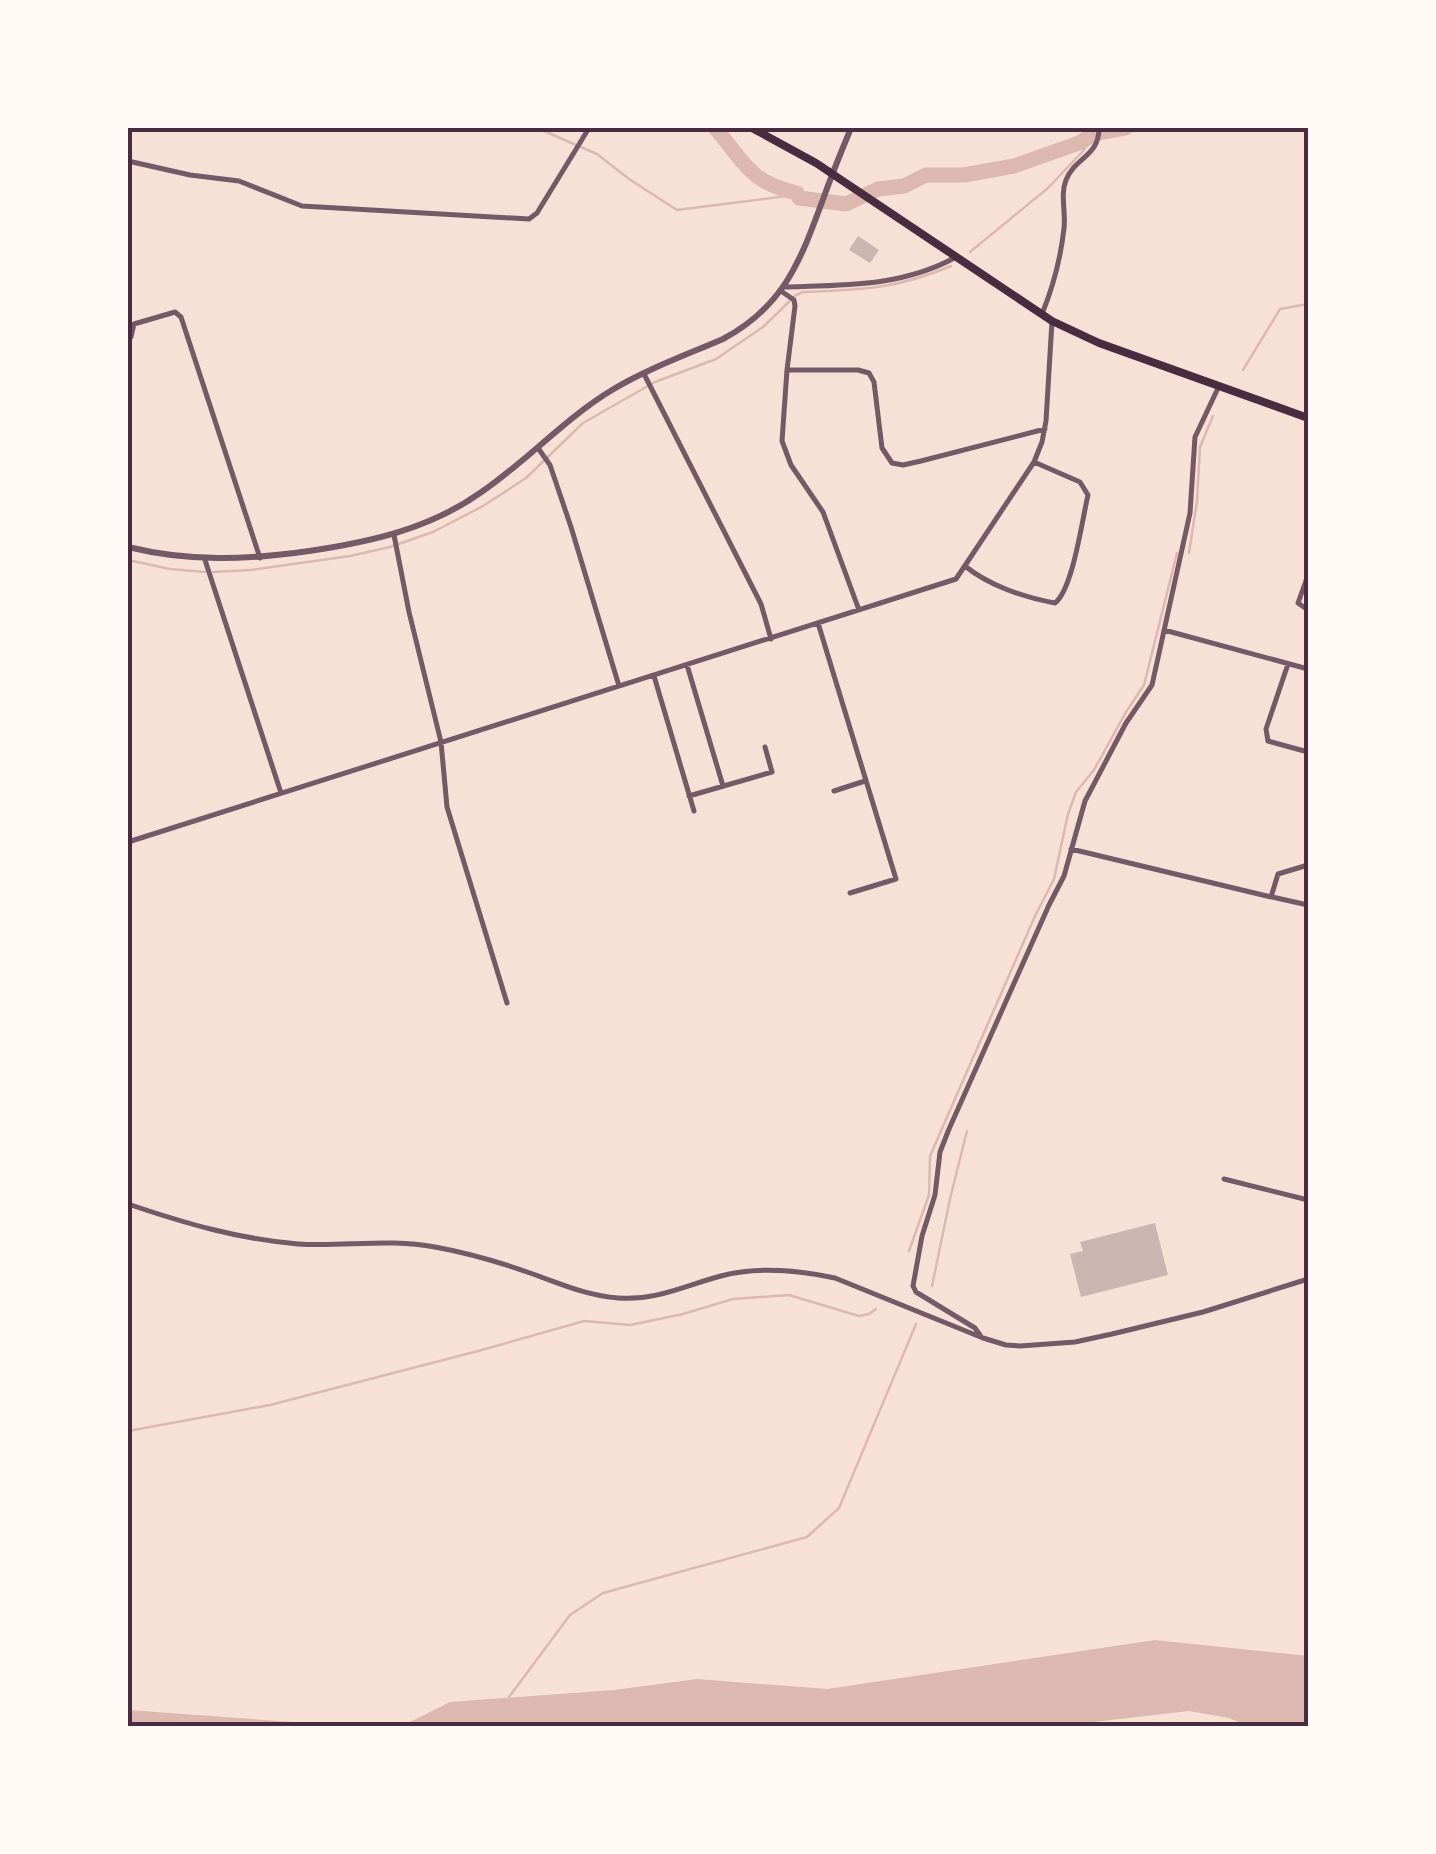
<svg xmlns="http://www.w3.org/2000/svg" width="1436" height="1854" font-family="'Fira Sans',sans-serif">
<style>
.water{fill:#dcb8b0}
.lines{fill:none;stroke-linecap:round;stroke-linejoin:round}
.stream{stroke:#dcb8b0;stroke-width:2.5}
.river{stroke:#dcb8b0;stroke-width:15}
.building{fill:#ccb4b1}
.minor{stroke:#755966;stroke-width:5}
.tertiary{stroke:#755966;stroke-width:6}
.secondary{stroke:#4a2c40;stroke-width:8}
.neatline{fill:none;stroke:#4a2c40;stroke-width:4}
</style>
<rect width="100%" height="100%" fill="#f7e1d7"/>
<path class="water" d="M1155,1640L1308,1656V1726H1248L1229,1718L1189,1711L1059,1726H128V1710L348,1726L408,1723L450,1702L614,1690L697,1679L827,1689Z"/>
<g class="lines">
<path class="stream" d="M537,128L597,154L629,179L677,210L787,196L799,198
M970,252L1048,188L1083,151L1094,134
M1243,370L1280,309L1308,304
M1189,553L1197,501L1200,447L1213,416
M128,560L170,569L205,572
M213,572L250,570L350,556L390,547L433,532L483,506L526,478L583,423L655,382L716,359L763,327L796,295L803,292C862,290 896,289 951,266
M909,1251L929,1195L930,1156L1035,916L1054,879L1068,814L1076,792L1094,770L1126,712L1144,685L1177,553
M932,1286L950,1199L967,1131
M128,1431L270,1405L478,1351L584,1321L630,1325L683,1314L733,1299L789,1295L859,1316L869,1314L876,1309
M509,1697L570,1615L603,1593L807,1537L839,1508L916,1324"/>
<path class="river" d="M715,128C745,162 748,182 797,193L799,198L846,204L878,189L904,186L926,175H964L1014,166L1079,143L1094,134L1126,128"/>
</g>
<path class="building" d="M858,236L879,250L870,263L849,250Z
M1155,1223L1168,1275L1081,1297L1070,1254L1083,1251L1080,1242Z"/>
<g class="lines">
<path class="minor" d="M128,161L190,175L239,181L302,206L529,219L537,213L589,128
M784,287C844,285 902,287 956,257
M781,291L794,300L795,306L787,370L782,441L791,465L823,512L859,610
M1042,314C1053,287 1061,256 1064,228C1066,212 1060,195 1066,180C1075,157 1099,157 1099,128
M128,339L131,337L134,324L175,312L181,317L260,558
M787,370H858L869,373L874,382L882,448L892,463L903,465L921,461L1045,429
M644,374L761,604L771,639
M538,448L550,465L571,527L619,686
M394,535L409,612L441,742L447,807L507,1003
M205,560L281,793
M965,566C988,585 1025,598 1055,603C1073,589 1082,520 1088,495L1080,482L1034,462
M1308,575L1298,603L1308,610
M818,623L896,879L850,893
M1164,630L1308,669
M1288,664L1266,729L1268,741L1308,752
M687,665L723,786
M654,676L694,811
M834,791L865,781
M689,796L772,772L765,747
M128,842L956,579L1034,462L1042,442L1046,421L1052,321
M1071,849L1271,897L1278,874L1308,865
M1272,897L1308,905
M1224,1179L1308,1200
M128,1204C184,1223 238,1239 298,1244C344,1247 389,1238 435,1247C468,1253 499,1262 530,1273C559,1283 587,1296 618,1298C656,1301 686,1285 721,1276C759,1266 798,1270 835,1278L983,1338L1006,1345L1020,1346L1075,1342L1112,1334L1203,1312L1308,1279
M980,1335L975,1328L916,1292L913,1286L922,1236L935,1195L940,1152L949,1129L1049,905L1064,876L1085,801L1126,723L1152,685L1190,513L1195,437L1219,386"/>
<path class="tertiary" d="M128,547C189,562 246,560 309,551C370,542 429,529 480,493C526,462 564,419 612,390C647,369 686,355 723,339C783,307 800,262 822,202C831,177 841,152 851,128"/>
<path class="secondary" d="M752,128L816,163L1052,321L1099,343L1308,418"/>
</g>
<rect width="1436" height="1854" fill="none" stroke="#fffaf5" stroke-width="260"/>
<rect x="130" y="130" width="1176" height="1594" class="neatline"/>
</svg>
